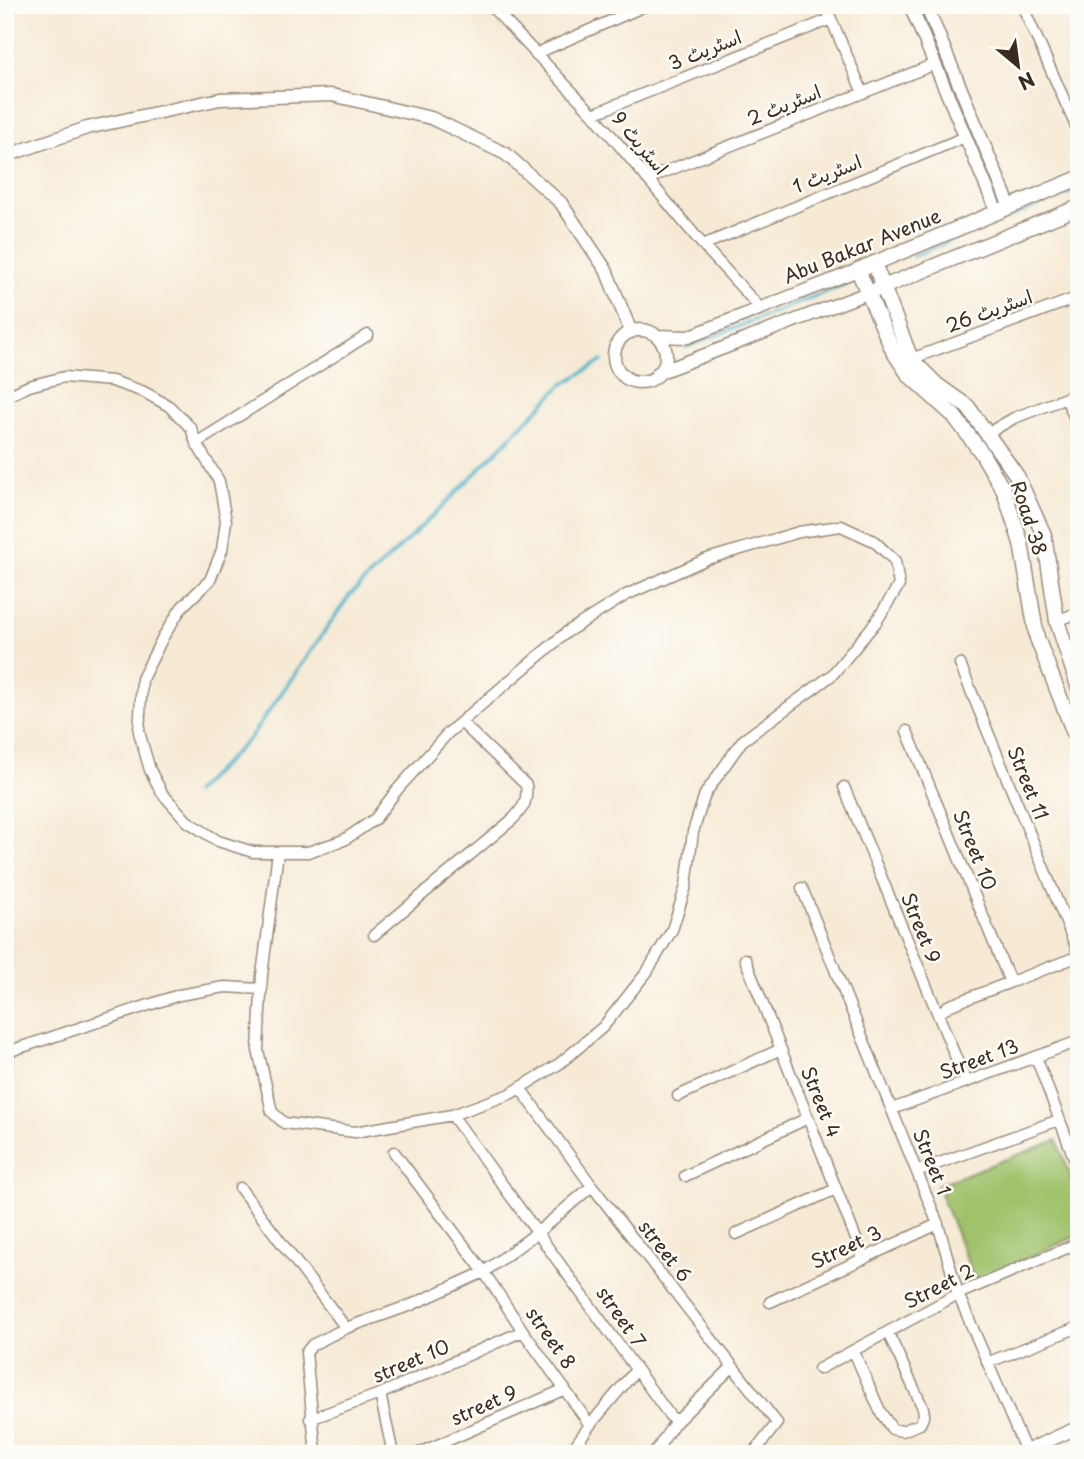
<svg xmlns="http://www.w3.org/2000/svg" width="1084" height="1459" font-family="'Playpen Sans','Playpen Sans Arabic',sans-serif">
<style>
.green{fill:#9fc26b;stroke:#6d7644;stroke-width:2}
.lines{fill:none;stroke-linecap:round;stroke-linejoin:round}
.stream{stroke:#4cb4ca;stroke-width:3.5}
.minor-casing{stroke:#988a7a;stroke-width:13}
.tertiary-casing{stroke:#988a7a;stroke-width:15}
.secondary-casing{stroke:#988a7a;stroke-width:17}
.minor{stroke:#fff;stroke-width:10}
.tertiary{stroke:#fff;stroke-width:12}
.secondary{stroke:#fff;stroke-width:14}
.labels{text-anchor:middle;stroke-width:5;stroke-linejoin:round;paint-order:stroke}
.street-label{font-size:19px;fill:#3b2a1e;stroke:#fdfcf7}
</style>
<rect width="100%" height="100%" fill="#fdfcf7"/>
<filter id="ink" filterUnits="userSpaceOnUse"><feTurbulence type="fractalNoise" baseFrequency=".0143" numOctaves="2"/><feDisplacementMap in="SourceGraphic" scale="14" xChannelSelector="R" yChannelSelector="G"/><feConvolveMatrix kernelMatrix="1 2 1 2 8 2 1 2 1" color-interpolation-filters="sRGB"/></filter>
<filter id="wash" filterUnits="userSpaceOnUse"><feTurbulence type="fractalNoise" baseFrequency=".00686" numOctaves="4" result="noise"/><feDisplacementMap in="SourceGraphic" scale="28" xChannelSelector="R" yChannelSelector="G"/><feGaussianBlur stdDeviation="1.57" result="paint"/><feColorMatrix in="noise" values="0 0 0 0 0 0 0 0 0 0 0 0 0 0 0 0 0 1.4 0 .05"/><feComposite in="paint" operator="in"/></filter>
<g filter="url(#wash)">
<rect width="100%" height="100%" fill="#f6ead5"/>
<path class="green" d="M1057,1140L1079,1198V1235L975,1281L937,1185Z"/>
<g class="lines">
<path class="stream" d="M913,256L1079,189
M686,347L851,282
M194,793L250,738L350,595L443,506L562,385L602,361"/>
</g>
</g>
<g filter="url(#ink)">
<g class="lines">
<g class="minor-casing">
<path id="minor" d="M490,5L593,114L703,245L760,308
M825,5L863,93
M1022,5L1079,133
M535,54L647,5
M593,114L831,19
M647,179L935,64
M703,245L965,137
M911,359L1079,297
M5,397L29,386L64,377L112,381L144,392L169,406L191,428L196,443L219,481L226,521L222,550L210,580L182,607L163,637L142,679L139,732L150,770L162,793L187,821L218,841L253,852H308L344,840L375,819L397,790L448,733L567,632L626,595L707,559L799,532L841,526L874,541L895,561L899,585L876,622L832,675L742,741L705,794L693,832L686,886L672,930L647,972L603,1027L559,1064L510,1094L452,1115L355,1132L284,1123L272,1112L258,1050L262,975L278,852
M1066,398L1079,428
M988,433L1014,418L1079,393
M196,443L368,335
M1057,621L1079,612
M960,664L1079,954
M907,731L1010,982
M844,787L966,1082
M802,888L938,1224L958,1294L1027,1454
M374,935L513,819C524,807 528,801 526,785L461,722
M745,959L864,1259
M938,1015L948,1006L1079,956
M13,1050L179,995L225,987L262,989
M1036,1057L1079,1171
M520,1088L592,1186L777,1423L753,1454
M678,1096L781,1049
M892,1109L1079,1041
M452,1115L670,1416L677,1421
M394,1152L484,1272L523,1331L590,1425
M917,1171L1059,1120
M685,1176L808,1118
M240,1188L346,1328
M736,1234L836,1189
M770,1302L938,1224
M854,1352L880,1411L892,1429L902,1431L920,1424L924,1415L923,1408L888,1333
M989,1362L1079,1327
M819,1369L958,1294L1079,1243
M380,1394L393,1454
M310,1419L380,1394L523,1331
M316,1454L306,1353L312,1345L346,1328L411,1305L484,1272L538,1232L592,1186
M417,1454L565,1389
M569,1454L590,1425L636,1370
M654,1454L673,1425L732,1367"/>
</g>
<g class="tertiary-casing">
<path id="tertiary" d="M910,5L997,212
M926,5L1010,207
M5,156L87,128L220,99L332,95L431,118L506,154L561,203L606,270L631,332
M614 356a26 26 0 1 1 52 0a26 26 0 1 1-52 0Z
M657,336L688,337L858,270
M658,373L867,293
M1019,1454L1079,1427"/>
</g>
<g class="secondary-casing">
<path id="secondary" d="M1079,178L858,270L893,351L909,375L954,416L981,452L1004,491L1021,543L1037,638L1079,746
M874,263L911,359L937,385L968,407L1017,476L1044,535L1057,621L1079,689
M876,290L1079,207"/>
</g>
<use href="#minor" class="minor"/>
<use href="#tertiary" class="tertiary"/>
<use href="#secondary" class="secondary"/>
</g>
</g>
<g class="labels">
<g class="street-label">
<text transform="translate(705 50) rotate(-22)" y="7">اسٹریٹ 3</text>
<text transform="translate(784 105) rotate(-22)" y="7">اسٹریٹ 2</text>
<text transform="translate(640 143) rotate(50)" y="7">اسٹریٹ 9</text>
<text transform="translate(827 174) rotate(-22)" y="7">اسٹریٹ 1</text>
<text transform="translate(862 246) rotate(-22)" y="7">Abu Bakar Avenue</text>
<text transform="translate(989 311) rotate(-20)" y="7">اسٹریٹ 26</text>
<text transform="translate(1029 518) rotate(72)" y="7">Road 38</text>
<text transform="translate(1028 783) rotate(68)" y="7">Street 11</text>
<text transform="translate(975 850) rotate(68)" y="7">Street 10</text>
<text transform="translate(921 928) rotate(68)" y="7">Street 9</text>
<text transform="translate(979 1059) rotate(-20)" y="7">Street 13</text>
<text transform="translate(821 1102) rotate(68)" y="7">Street 4</text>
<text transform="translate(932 1162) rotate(68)" y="7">Street 1</text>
<text transform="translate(846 1247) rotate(-25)" y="7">Street 3</text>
<text transform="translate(665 1251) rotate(52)" y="7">street 6</text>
<text transform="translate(939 1286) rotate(-27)" y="7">Street 2</text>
<text transform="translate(621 1317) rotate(55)" y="7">street 7</text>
<text transform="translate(551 1338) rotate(55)" y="7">street 8</text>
<text transform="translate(411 1361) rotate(-23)" y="7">street 10</text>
<text transform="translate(484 1405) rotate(-24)" y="7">street 9</text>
</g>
</g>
<rect width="1084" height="1459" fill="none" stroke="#fdfcf7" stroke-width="28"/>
<g transform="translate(1018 66) rotate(151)" stroke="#fdfcf7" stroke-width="5" paint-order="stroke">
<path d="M0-5L12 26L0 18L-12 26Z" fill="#3b2a1e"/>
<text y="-10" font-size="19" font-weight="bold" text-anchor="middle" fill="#3b2a1e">N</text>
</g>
</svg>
